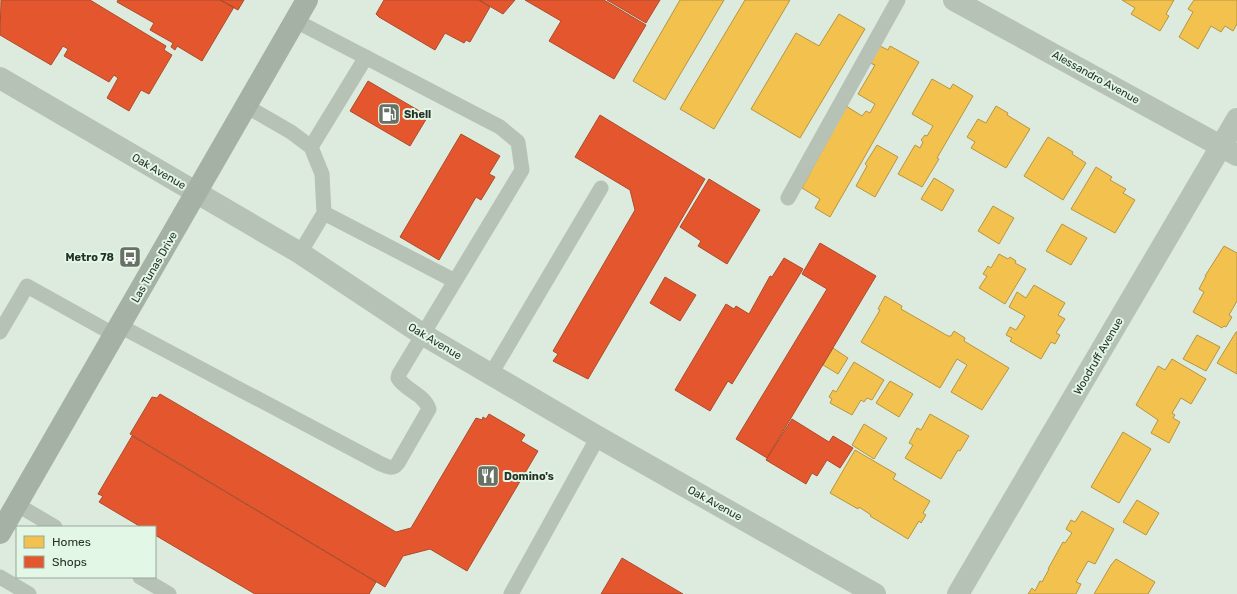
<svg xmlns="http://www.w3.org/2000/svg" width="1237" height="594" font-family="Rubik,sans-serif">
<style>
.homes{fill:#f2c14e;stroke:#b59642}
.shops{fill:#e4572e;stroke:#ab4c2c}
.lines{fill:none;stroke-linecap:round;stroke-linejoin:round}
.service{stroke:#b7c2b7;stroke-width:15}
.minor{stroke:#b7c2b7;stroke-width:22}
.tertiary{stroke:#b7c2b7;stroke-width:22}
.primary{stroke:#a6b1a6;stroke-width:22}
.labels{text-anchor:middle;stroke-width:4;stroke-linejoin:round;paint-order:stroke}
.street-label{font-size:11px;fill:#273226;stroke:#e3f7e6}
.poi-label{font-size:11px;font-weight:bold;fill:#273226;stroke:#e3f7e6;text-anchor:start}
</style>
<rect width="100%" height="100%" fill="#ddeade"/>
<path class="homes" d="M680,0H724L665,100L633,81Z
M745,0H790L714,129L680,109Z
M1122,0H1174L1166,14L1169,16L1160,31L1131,14L1135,8Z
M1194,0H1237V24L1233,31L1225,26L1221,32L1211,26L1198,49L1179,37L1193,12L1188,9Z
M839,14L865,29L800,138L751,109L796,33L819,46Z
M880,46L888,50L890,46L919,62L830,217L815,208L820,199L802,188L846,106L862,116L866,111L870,113L875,104L858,94L875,65L870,63Z
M932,79L950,89L953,84L973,96L937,158L939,159L922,187L898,174L915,145L920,148L923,142L921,140L925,135L927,136L933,126L912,114Z
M996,106L1008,113L1007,115L1030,129L1006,168L971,148L975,142L967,137L978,119L986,123Z
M1048,137L1073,152L1072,154L1086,163L1063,200L1024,176Z
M877,145L898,157L875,197L856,186L867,166L865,164Z
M1096,167L1112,177L1110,180L1126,189L1123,193L1135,200L1115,233L1071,209Z
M934,178L954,190L942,211L921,199Z
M993,206L1014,218L999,244L978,231Z
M1062,224L1087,238L1071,265L1046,251Z
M1224,246L1237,253V301L1229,315L1232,317L1226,327L1224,326L1222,328L1193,312L1204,292L1199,289L1206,276H1205Z
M999,254L1008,259L1010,257L1016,261L1015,263L1026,269L1005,304L979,288L987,276L983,274L988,266L991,268Z
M1034,285L1065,303L1058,315L1065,319L1056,333L1060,335L1055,344L1051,342L1041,359L1010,341L1012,338L1006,335L1010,327L1016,330L1025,316L1009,307L1017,292L1026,298Z
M885,296L902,306L901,309L948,336H951L954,331L965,338L964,341L1009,368L982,410L951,392L967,365L957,359L940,388L861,342L880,310L878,309Z
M1236,332H1237V374L1217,363Z
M1197,335L1220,347L1206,371L1183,359Z
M833,348L848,358L838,374L823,365Z
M1172,359L1206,379L1191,404L1181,398L1172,413L1175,415L1173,418L1180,422L1169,443L1151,433L1158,420L1136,405L1158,366L1165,370Z
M854,362L884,380L872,400L867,398L864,402L861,400L852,415L830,403L832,399L829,397L833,390L836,392Z
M890,381L913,394L899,417L876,403Z
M930,414L969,436L960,451L958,450L941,479L905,458L913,445L909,443L917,428L921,430Z
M864,424L887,438L874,459L852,445Z
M1123,432L1151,449L1119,503L1091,487Z
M855,450L896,474L893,479L930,501L923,513L926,515L921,523L919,521L908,539L870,516L871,515L859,507L858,509L830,493Z
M1137,500L1159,513L1146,535L1123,522Z
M1082,511L1114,529L1095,564L1088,561L1076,582L1081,584L1076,594H1028L1032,588L1035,591L1040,581L1042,582L1049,569H1048L1063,542L1065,543L1072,533L1066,529L1071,520L1075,522Z
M1116,559L1155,582L1148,594H1094L1111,565Z"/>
<path class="shops" d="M1,0H90L166,46L164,50L172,55L149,94L141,90L129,111L107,98L118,78L114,75L109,82L64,56L68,49L63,46L51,65L0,35Z
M118,0H220L234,7L202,61L177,46L175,50L171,47L173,43L150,30L154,23L117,2Z
M220,0H244L238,10Z
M384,0H479L490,7L470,42L466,40L464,43L445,33L435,50L379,17L376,14Z
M479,0H515L503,14Z
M525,0H604L646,25L614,79L549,41L561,21Z
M607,0H660L646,23Z
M368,81L428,116L410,146L350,111Z
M600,115L705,179L588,379L553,361L558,354L553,351L635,210L630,190L575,157Z
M461,134L500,156L489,174L495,177L481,200L476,197L439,260L400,237Z
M709,179L760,210L727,264L698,246L701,241L680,227Z
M820,243L876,276L767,458L736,439L827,289L802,274Z
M784,258L803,269L732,384L728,381L710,411L675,390L726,304L734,309L736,306L749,314L770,276L772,277Z
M665,277L696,295L680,321L650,303Z
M160,394L396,532L411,528L476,418L482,420L483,417L486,419L489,414L525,435L521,441L538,451L467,571L430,549L403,556L385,587L130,434L152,397L157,398Z
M792,419L829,442L833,436L853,448L840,468L827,460L817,476L812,473L806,484L766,460Z
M132,436L376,582L369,594H255L155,535V527H141L99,502L103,496L98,494Z
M622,558L683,594H601Z"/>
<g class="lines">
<path class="service" d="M246,106L291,132L311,147L322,174L324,213L300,253
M311,147L366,57
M788,198L898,0
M324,213L455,281
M120,326L381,464C388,467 393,470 398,463L429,409C424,394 406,391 398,378L399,374L522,170L518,142L500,127L296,21
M0,332L27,286L115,335
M491,374L601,188
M16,504L55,527
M0,577L29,594
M140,577L169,594
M511,594L598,437"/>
<path class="minor" d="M954,0L1237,155
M958,594L1237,119"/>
<path class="tertiary" d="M0,78L300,253L422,334L598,437L875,594"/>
<path class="primary" d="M0,533L307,0"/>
</g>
<defs>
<g id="fuel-square" transform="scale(1.15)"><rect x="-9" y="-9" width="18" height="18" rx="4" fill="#677266" stroke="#e3f7e6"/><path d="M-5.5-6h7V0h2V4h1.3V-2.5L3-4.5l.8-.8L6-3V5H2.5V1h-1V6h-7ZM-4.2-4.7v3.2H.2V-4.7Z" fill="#fff"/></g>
<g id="bus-square" transform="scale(1.15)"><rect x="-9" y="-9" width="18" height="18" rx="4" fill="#677266" stroke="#e3f7e6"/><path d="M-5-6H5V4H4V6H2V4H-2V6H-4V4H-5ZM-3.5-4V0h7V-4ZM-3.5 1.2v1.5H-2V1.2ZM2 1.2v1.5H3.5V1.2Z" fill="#fff"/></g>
<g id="restaurant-square" transform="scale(1.15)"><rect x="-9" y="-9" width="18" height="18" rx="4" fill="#677266" stroke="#e3f7e6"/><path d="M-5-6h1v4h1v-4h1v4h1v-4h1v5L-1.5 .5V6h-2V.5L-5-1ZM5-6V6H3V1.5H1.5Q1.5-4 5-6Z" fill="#fff"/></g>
</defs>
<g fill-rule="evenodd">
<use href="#fuel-square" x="389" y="114"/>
<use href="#bus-square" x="130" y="257"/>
<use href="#restaurant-square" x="488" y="476"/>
</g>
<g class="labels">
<g class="street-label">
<text transform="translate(1096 77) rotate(29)" y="4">Alessandro Avenue</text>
<text transform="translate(159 171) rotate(30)" y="4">Oak Avenue</text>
<text transform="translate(154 267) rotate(-60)" y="4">Las Tunas Drive</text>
<text transform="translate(435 341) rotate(31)" y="4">Oak Avenue</text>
<text transform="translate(1098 356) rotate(-60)" y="4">Woodruff Avenue</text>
<text transform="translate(715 503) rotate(29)" y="4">Oak Avenue</text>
</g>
<g class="poi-label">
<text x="404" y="118">Shell</text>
<text x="114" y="261" text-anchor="end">Metro 78</text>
<text x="504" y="480">Domino's</text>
</g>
</g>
<rect x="16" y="526" width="140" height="52" fill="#e3f7e6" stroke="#98a899"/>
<rect x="24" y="536" width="20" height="12" fill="#f2c14e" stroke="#98a899"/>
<text x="52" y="546" font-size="12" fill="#273226">Homes</text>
<rect x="24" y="556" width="20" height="12" fill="#e4572e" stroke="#98a899"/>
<text x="52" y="566" font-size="12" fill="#273226">Shops</text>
</svg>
